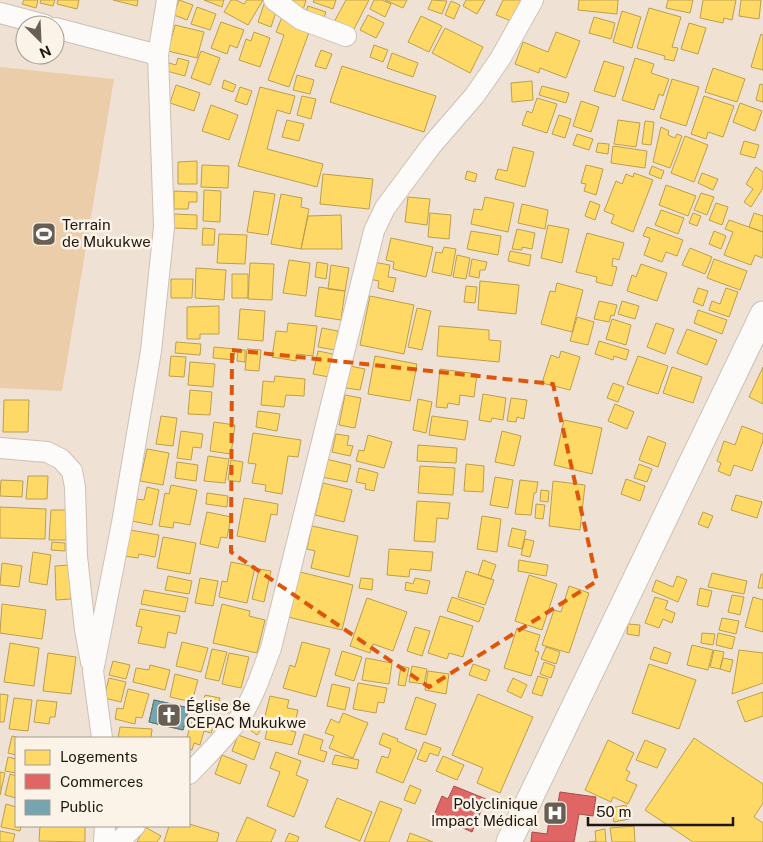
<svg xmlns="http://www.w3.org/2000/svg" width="763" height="842" font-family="'Public Sans',sans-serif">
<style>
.green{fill:#ebcda9}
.homes{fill:#ffd966;stroke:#bc9f4c}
.shops{fill:#e06666;stroke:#a64e4c}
.public{fill:#76a5af;stroke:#5c7a7f}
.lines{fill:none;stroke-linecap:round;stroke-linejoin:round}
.minor-casing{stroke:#cbc1b6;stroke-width:22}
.tertiary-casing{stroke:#cbc1b6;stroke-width:27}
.minor{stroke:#fdfbf9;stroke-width:20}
.tertiary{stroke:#fdfbf9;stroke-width:25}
.marked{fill:none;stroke:#de560c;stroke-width:4;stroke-dasharray:10 6;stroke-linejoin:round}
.labels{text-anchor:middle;stroke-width:5;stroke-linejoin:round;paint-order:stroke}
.poi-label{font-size:15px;fill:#1f170e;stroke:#fcf3e8;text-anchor:start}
</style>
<rect width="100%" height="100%" fill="#efe2d4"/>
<path class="green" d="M0,67L114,79L62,391L0,388Z"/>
<path class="homes" d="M24,0H38L36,8L22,4Z
M41,0H55L53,6L40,3Z
M58,0H79L77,9L57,4Z
M113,0H138L137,6Z
M179,0L193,5L187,20L174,15Z
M204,0H224L222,7Z
M231,0H236L244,4L247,0H263L248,25L224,12Z
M279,0H306L303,10Z
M314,0H336L333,9L313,2Z
M346,0H369L353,31L334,22Z
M374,0H382L391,4L385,17L370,9Z
M385,0H407L403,8Z
M432,0L447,1L442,14L428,9Z
M466,0H485L477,14L463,6Z
M503,0H521L511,21L496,15Z
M579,0H618L617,14L578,10Z
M668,0H693L690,13L666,8Z
M703,0H736L732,20L724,18L723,23L700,18Z
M741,0H761L759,19L739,16Z
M451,1L460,5L454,19L445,15Z
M264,4L277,9L271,27L258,22Z
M308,6L326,12L321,25L304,18Z
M197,7L216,14L210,30L191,24Z
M649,8L681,17L672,47L678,48L674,61L664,59L665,56L637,48Z
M622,11L641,17L632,48L613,42Z
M368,15L384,23L376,38L360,30Z
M421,16L442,26L429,52L408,42Z
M282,17L311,27L289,87L268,80L284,35L276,32Z
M594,17L615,23L611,39L589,33Z
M221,22L244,30L237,48L230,45L227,54L211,48Z
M689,23L706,28L698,54L681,49Z
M175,25L204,32L197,58L168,51Z
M445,28L483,47L470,73L432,53Z
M254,32L270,38L260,67L239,60L246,39L251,41Z
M556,32L580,41L566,78L540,68L539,73L515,64L523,42L548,52Z
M761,34L763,35V70L751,67Z
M374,45L388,50L383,62L370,57Z
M321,50L332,54L326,69L315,66Z
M201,51L220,58L210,85L191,78Z
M392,53L418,63L413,77L387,68Z
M178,58L189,61L185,76L167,71L169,63L176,65Z
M635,58L654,64L651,73L669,79L663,96L659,94L654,110L622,100Z
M604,61L624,67L615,97L594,91Z
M342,66L436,96L424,132L330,102Z
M713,68L745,79L737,102L705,92Z
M297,75L314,80L310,94L293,90Z
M672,79L699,87L686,126L660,118Z
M224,80L236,85L233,92L222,88Z
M532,81L533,100L512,102L511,83Z
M760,84L763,85V102L756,100Z
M176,85L200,93L194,111L170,103Z
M542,86L569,93L566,103L539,95Z
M240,87L252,91L247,105L235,101Z
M260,87L295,96L290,114L277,110L267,149L323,164L317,187L238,166Z
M302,96L316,99L311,119L297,115Z
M704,96L734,106L723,137L708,132L706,139L691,134Z
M537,98L557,104L547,133L522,125L527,111L532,113Z
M581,101L599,107L591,132L573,126Z
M740,103L762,111L755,131L733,122Z
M211,105L238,115L229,140L202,131Z
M559,115L571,119L565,138L552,134Z
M287,120L304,124L299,141L282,137Z
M618,120L640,123L636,147L614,144Z
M645,121L654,122L651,145L642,144Z
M661,127L669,131L668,135L675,138L677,134L682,136L670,168L653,162Z
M577,134L593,139L589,150L573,145Z
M685,136L708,145L694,182L671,173Z
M744,141L759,145L755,158L740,154Z
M598,143L609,144L608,154L596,152Z
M613,146L647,151L645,168L611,163Z
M513,147L534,152L525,187L495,179L498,169L507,171Z
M197,161V184H178V162Z
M202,165L229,166L228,188L201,187Z
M586,165L603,169L596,195L584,191L586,184L581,183Z
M652,166L664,171L661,179L649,174Z
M756,167L763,172V188L751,207L744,202L753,189L746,184Z
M467,171L477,174L475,182L465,179Z
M634,173L653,180L633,232L611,223L614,215L604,211L616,181L622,184L626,174L633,177Z
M702,173L718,179L713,190L698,183Z
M323,174L373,179L369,209L320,204Z
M666,185L696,196L688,216L659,205Z
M204,190L221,191L220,222L203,221Z
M174,191L197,192V202H189L188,209H174Z
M254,191L275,194L268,235L247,232Z
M701,193L714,197L707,215L694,210Z
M281,194L302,198L301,207L309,209L301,249L271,244Z
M408,197L430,199L427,225L405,222Z
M485,197L514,203L508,232L471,224L474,209L482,210Z
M590,201L600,205L595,220L585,216Z
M716,203L728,207L722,225L709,220Z
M522,204L548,210L545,229L518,223Z
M661,210L684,218L678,234L655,225Z
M430,213L451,215L449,239L428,237Z
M693,213L701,216L697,226L689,223Z
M754,213L763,216V232L749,227Z
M174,214L197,215V229L174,228Z
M341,215L342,249H301L308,216Z
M729,220L763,232V254L762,258L755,255L751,265L724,255L733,232L725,229Z
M548,225L569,229L562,263L541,258Z
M647,227L683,240L677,256L666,252L662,262L644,255L650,238L643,236Z
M203,228L215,229L214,245H202Z
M517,229L535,233L532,249L522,247V250L512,249Z
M471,231L501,236L498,255L467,249Z
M714,231L726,236L721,249L709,244Z
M587,233L624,243L619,260L613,258L612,266L617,267L612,286L596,282L597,277L576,272Z
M219,234L247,235L245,264L217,263Z
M391,238L433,247L426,277L393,269L394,262L386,260Z
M444,247L456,249L451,276L432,272L436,252L442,253Z
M690,248L712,257L705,274L682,265Z
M510,251L531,255L529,266L508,261Z
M457,255L470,258L466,279L453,277Z
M472,259L487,262L485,270H480L479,278L469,276Z
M714,259L747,271L740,290L707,278Z
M289,260L310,263L306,296L283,293Z
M317,262L328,264L326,279L315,277Z
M373,262L390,265L388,277L396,278L393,292L378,288L379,281L369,279Z
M250,263L274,264L272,300L248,299Z
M641,264L667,273L657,301L627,291L632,275L636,277Z
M331,265L349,268L345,291L328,289Z
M196,268L226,270L224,300L195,298Z
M232,274H248V298H232Z
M171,279H193L192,298H171Z
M480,281L519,285L516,314L478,310Z
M557,283L583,290L572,332L541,324L550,291L555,292Z
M466,286L477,287L475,303L464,302Z
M319,287L345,291L341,320L315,316Z
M698,288L708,291L703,306L693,302Z
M726,288L738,292L729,317L709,310L712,301L720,304Z
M370,296L414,305L404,354L360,345Z
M599,301L617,305L614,316L611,315L609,322L594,319Z
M622,301L639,306L635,319L618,314Z
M219,306V334H200V339H187V307Z
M417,308L431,311L422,350L408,347Z
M240,309L265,311L263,341L238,339Z
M698,310L727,320L722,334L694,323Z
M577,317L594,322L588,345L570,341Z
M612,319L631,325L626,345L606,339Z
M288,323L317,326L313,356L297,354L296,361L272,357L276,331L287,332Z
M656,323L674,329L665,354L647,347Z
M439,326L489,330V340L501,341L499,362L437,356Z
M322,328L338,331L335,350L318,347Z
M687,329L717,340L707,365L677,353Z
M599,341L629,350L626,360L614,356L613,360L595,354Z
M176,342L201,344L200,355L175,353Z
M214,347L235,349L234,360L213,358Z
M247,349L261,350L259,371L245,370Z
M238,350H245V362L237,361Z
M318,351L333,354L329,377L313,374Z
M561,351L580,357L570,390L542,383L551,355L559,358Z
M171,356L186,357L184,377L169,376Z
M375,356L417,364L410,401L368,394Z
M638,356L668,366L658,394L627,384Z
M190,362L215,364L213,387L188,385Z
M350,366L365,369L360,390L346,388Z
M672,367L702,377L693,403L663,393Z
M763,367V404L749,397Z
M440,369L477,374L474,397L460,395L459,405L448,403L447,408L436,407Z
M275,376L305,379L304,396L286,395L284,407L261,405L263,381L274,382Z
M613,383L624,387L618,402L607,398Z
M190,390L212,392L210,415L188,414Z
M483,394L506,398L503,420L492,418L491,422L479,420Z
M345,395L361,398L355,428L339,425Z
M511,398L527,400L524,419L517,417L516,422L507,421Z
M418,399L432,402L426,433L413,430Z
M4,400H29L28,432H3Z
M615,404L634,412L627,429L608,421Z
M258,411L280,414L277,431L256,427Z
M161,416L177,418L173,446L156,444Z
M432,416L468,421L465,440L429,435Z
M564,420L602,428L592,474L554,465Z
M214,422L235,425L231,454L210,451Z
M742,426L763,434V441L752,471L734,465L730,476L718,471L721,463L717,461L724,441L735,445Z
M181,431L203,434L201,448L193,447L191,460L177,458Z
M502,431L521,436L514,466L495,462Z
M253,433L301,440L298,457L288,456L282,494L265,491L266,485L252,483L256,464L248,463Z
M336,434L349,436L347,445L353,446L350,456L332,452Z
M368,435L392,442L384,468L356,461L359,450L364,451Z
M648,436L666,443L658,467L639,460Z
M418,445L457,448L456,463L417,461Z
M147,449L169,453L163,485L140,481Z
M208,456L229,459L225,483L204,481Z
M326,459L351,465L347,482L322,477Z
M231,460L243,462L240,482L228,480Z
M177,462L198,465L196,481L175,478Z
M466,464L484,466L483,492L464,491Z
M639,464L652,469L647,482L634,478Z
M420,466L455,468L453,495L418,493Z
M359,468L378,473L374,491L365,489L366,484L356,482Z
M28,476H48L47,499H26Z
M495,477L513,480L508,508L490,505Z
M626,479L645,486L640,501L621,494Z
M1,480L23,481L22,497L0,496Z
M520,480L538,482L536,493H534L531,515L515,514Z
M553,481L585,485L580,530L549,526Z
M323,483L352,490L344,522L315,515Z
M171,485L197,490L190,525L174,522L173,528L159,526L165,493L169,494Z
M147,487L159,490L152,525L132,521L137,499L144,500Z
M541,490L549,491L548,502L540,501Z
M207,493L228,496L227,507L206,504Z
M736,495L762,502L757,518L731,510Z
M244,498L278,504L277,515L271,514L265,542L237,536Z
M417,501L450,503L448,519L437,518L435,542L414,541Z
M536,504L545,505L543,519L535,518Z
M0,507L46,509L45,539L0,538Z
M51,510H67L66,540H49Z
M207,512L231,517L227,538L221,537L218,548L200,544Z
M703,512L713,516L708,528L698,524Z
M482,516L501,519L497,552L477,549Z
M312,526L358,536L349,577L311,568L315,551L307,549Z
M512,528L526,531L522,549L508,546Z
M130,530L159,535L155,557L139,554L138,558L124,556Z
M163,537L196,543L190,574L157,568Z
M525,539L534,541L530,557L521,555Z
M52,542L65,543V551L51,550Z
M389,549L433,552L431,571L410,569L409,577L387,575Z
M33,552L51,555L47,585L29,582Z
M483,560L496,565L491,579L478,575Z
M519,560L548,565L546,576L518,571Z
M231,562L255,567L247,603L219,597L222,581L227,582Z
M2,563L22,566L19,587L0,585Z
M70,565L71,599L56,600L55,566Z
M259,569L271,571L264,602L252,599Z
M466,571L494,580L485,605L458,597Z
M300,572L353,585L342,630L288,617Z
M712,573L747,581L744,594L708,587Z
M761,574H763V588H758Z
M529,575L557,584L542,630L515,621Z
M168,576L192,581L189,594L165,590Z
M677,576L687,580L678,602L652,591L656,580L673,587Z
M200,578L218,581L213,606L195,603Z
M361,578L373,579L372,590L359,588Z
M415,578L430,581L427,594L405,590L406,582L413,584Z
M569,586L589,593L569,653L542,645L554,610L561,612Z
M700,588L712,591L708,607L697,605Z
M144,590L188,598L185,612L141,604Z
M732,595L744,597L740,615L728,612Z
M452,597L484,608L479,622L447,611Z
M655,597L668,601L665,609L675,613L672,623L663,619L659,628L645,623Z
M753,597L763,600V632L745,627Z
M367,598L407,612L393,651L373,644L370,653L350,646Z
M2,604L46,610L42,639L0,633Z
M222,604L250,611L249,616L265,620L257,653L213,643Z
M140,609L180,616L176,634L168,632L165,648L138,643L142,627L136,626Z
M440,616L473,626L463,657L449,653L447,659L428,653Z
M722,618L739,621L736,634L719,630Z
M628,624L640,625L639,636L627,634Z
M415,627L430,631L422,656L407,651Z
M517,628L540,635L535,651L539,652L531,676L504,668Z
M702,633L715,634L713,645L701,643Z
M718,633L735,637L732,649L716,645Z
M182,642L208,648L201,672L176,666Z
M302,642L330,649L316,697L283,688L290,665L295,667Z
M10,643L39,648L34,686L4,682Z
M692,645L713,650L708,670L687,665Z
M546,647L560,652L556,664L541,659Z
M654,647L671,653L667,664L650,659Z
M212,649L227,652L219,681L205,678Z
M714,650L724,652L720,669L710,667Z
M739,650L763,653V683L732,694Z
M342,651L362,657L354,681L335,675Z
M48,653L76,657L71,694L43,691Z
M229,653L249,657L241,688L222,684Z
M366,658L392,663L389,684L362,680Z
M723,658L733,660L730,672L720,669Z
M113,661L130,665L126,679L109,675Z
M544,662L555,666L551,678L540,674Z
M473,664L490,670L486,681L469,675Z
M649,664L696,680L679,729L632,713Z
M150,665L170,670L165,690L133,682L136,668L149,670Z
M401,666L409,668L405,686L398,685Z
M412,666L427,669L424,684L409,682Z
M428,671L449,674L446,694L425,690Z
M175,674L198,680L192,702L170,697Z
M538,676L548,679L542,696L532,693Z
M109,678L126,682L121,702L104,698Z
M513,678L527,685L521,698L507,691Z
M358,683L387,688L384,703L378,702L376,713L353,709Z
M332,684L350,688L345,710L327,706Z
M128,689L149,694L142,718L136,717L135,724L115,719L117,708L123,709Z
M763,692V716L745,722L737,701Z
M0,694L8,695L4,722H0Z
M478,694L533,717L500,793L477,783L483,768L452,755Z
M205,695L220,698L219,702L230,704L228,713L203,705Z
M270,696L289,700L287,708L298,710L294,727L264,720Z
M416,697L436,704L426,735L405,729Z
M14,698L32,700L28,731L9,729Z
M37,700L57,702L55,717H50L49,724L34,722Z
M343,713L368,723L353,758L329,748L334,736L325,733L331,719L339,723Z
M252,719L263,727L257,735L246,727Z
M205,720L215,723L211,733L204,731L200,745L194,743L192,750L189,749V738H187L191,722L203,726Z
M268,725L296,732L292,745L265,739Z
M120,727L152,729L151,738H118Z
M383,733L398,739L397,741L417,750L403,783L376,772L382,756L388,758L391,749L379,744Z
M304,734L323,740L320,750L327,752L324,762L298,754Z
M238,735L260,743L254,760L232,751Z
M12,736L20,738H16V755L8,753Z
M694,738L763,784V803L754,817L763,823V842H693L645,810Z
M608,740L634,753L626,770L630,772L626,780L637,785L628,804L613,797L611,802L585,790Z
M645,740L666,749L657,768L636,760Z
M424,742L441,748L438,756L430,753L426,762L417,759Z
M276,752L301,761L296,775L308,780L294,817L267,806L280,772L270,768Z
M222,755L247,765L240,784L215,774Z
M335,755L359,760L357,769L332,764Z
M443,756L464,765L457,780L436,771Z
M8,757L16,759V773L5,771Z
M0,772L5,773L0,795Z
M10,774L16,776V798L5,795Z
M410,785L421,790L415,804L404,800Z
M337,798L372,812L360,841L325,827Z
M380,801L402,809L389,842H364Z
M6,804L16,807V826H21L20,831L1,827Z
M626,805L629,819L614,822L611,808Z
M247,817L276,830L271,842H236Z
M189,824L219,833L217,842H164L169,826H189Z
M40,826H85V842L39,841Z
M634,826L635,842H612L610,828Z
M145,827L161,836L157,842H137Z
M605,829L606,842H589L596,841L595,831Z
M0,831L15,834L13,842H0Z
M289,833L299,837L297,842H285Z
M410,833L433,842H407Z"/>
<path class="shops" d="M454,786L486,799L472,832L434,815L442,796L448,799Z
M560,792L596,797L593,816L579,814L574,842H531L532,832L547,834L551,807L557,808Z"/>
<path class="public" d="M154,700L189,708L183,730L149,722Z
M154,700L189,708L183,730L149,722Z"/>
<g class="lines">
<g class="minor-casing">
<path id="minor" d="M274,0L300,19L346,36
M0,13L45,25
M55,28L158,55
M0,448L47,452L61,459L72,471L75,487L77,556L85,630L91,662
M102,738L93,671L122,523L151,351L164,227L158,55L167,0
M189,774C207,755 226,737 241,716C255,695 262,671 271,648L374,231L385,208L431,146L475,95L500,59L533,0
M104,842L105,826
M118,842L135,826"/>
</g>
<g class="tertiary-casing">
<path id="tertiary" d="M509,842L763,314"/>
</g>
<use href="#minor" class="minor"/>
<use href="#tertiary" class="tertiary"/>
</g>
<path class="marked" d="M232,350L553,384L597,581L429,687L231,552Z"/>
<defs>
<g id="stadium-square" transform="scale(1.25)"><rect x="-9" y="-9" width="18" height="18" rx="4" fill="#685e53" stroke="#fcf3e8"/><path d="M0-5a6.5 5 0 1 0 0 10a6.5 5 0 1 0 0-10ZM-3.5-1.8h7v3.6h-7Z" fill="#fff"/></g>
<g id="church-square" transform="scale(1.25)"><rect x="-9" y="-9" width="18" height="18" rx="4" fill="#685e53" stroke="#fcf3e8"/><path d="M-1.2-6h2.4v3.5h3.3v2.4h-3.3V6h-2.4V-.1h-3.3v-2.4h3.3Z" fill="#fff"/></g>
<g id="hospital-square" transform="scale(1.25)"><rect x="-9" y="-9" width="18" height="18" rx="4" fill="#685e53" stroke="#fcf3e8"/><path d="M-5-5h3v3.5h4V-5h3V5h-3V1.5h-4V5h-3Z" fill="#fff"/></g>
</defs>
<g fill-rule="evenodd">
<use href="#stadium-square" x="44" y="234"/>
<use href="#church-square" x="169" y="715"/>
<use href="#hospital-square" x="555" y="813"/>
</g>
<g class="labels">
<g class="poi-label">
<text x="62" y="230">Terrain<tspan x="62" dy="17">de Mukukwe</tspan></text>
<text x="186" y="711">Église 8e<tspan x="186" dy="17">CEPAC Mukukwe</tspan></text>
<text x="538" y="809" text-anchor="end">Polyclinique<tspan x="538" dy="17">Impact Médical</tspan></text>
</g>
</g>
<rect x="15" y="737" width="175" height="90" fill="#fcf3e8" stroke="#a49b91"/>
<rect x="25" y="750" width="25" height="15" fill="#ffd966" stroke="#a49b91"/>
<text x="60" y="762" font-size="15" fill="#1f170e">Logements</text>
<rect x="25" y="774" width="25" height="15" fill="#e06666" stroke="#a49b91"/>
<text x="60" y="787" font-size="15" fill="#1f170e">Commerces</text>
<rect x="25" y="800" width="25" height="15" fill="#76a5af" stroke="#a49b91"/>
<text x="60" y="812" font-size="15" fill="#1f170e">Public</text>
<g transform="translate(40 40) rotate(156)"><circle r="24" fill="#fcf3e8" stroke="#a49b91"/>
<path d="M0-4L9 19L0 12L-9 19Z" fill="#685e53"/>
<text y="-8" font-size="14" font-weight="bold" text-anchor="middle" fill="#1f170e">N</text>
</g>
<path d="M588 817v8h145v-8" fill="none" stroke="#1f170e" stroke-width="2.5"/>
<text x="596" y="817" font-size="15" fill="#1f170e" stroke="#fcf3e8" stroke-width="4" paint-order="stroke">50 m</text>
</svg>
